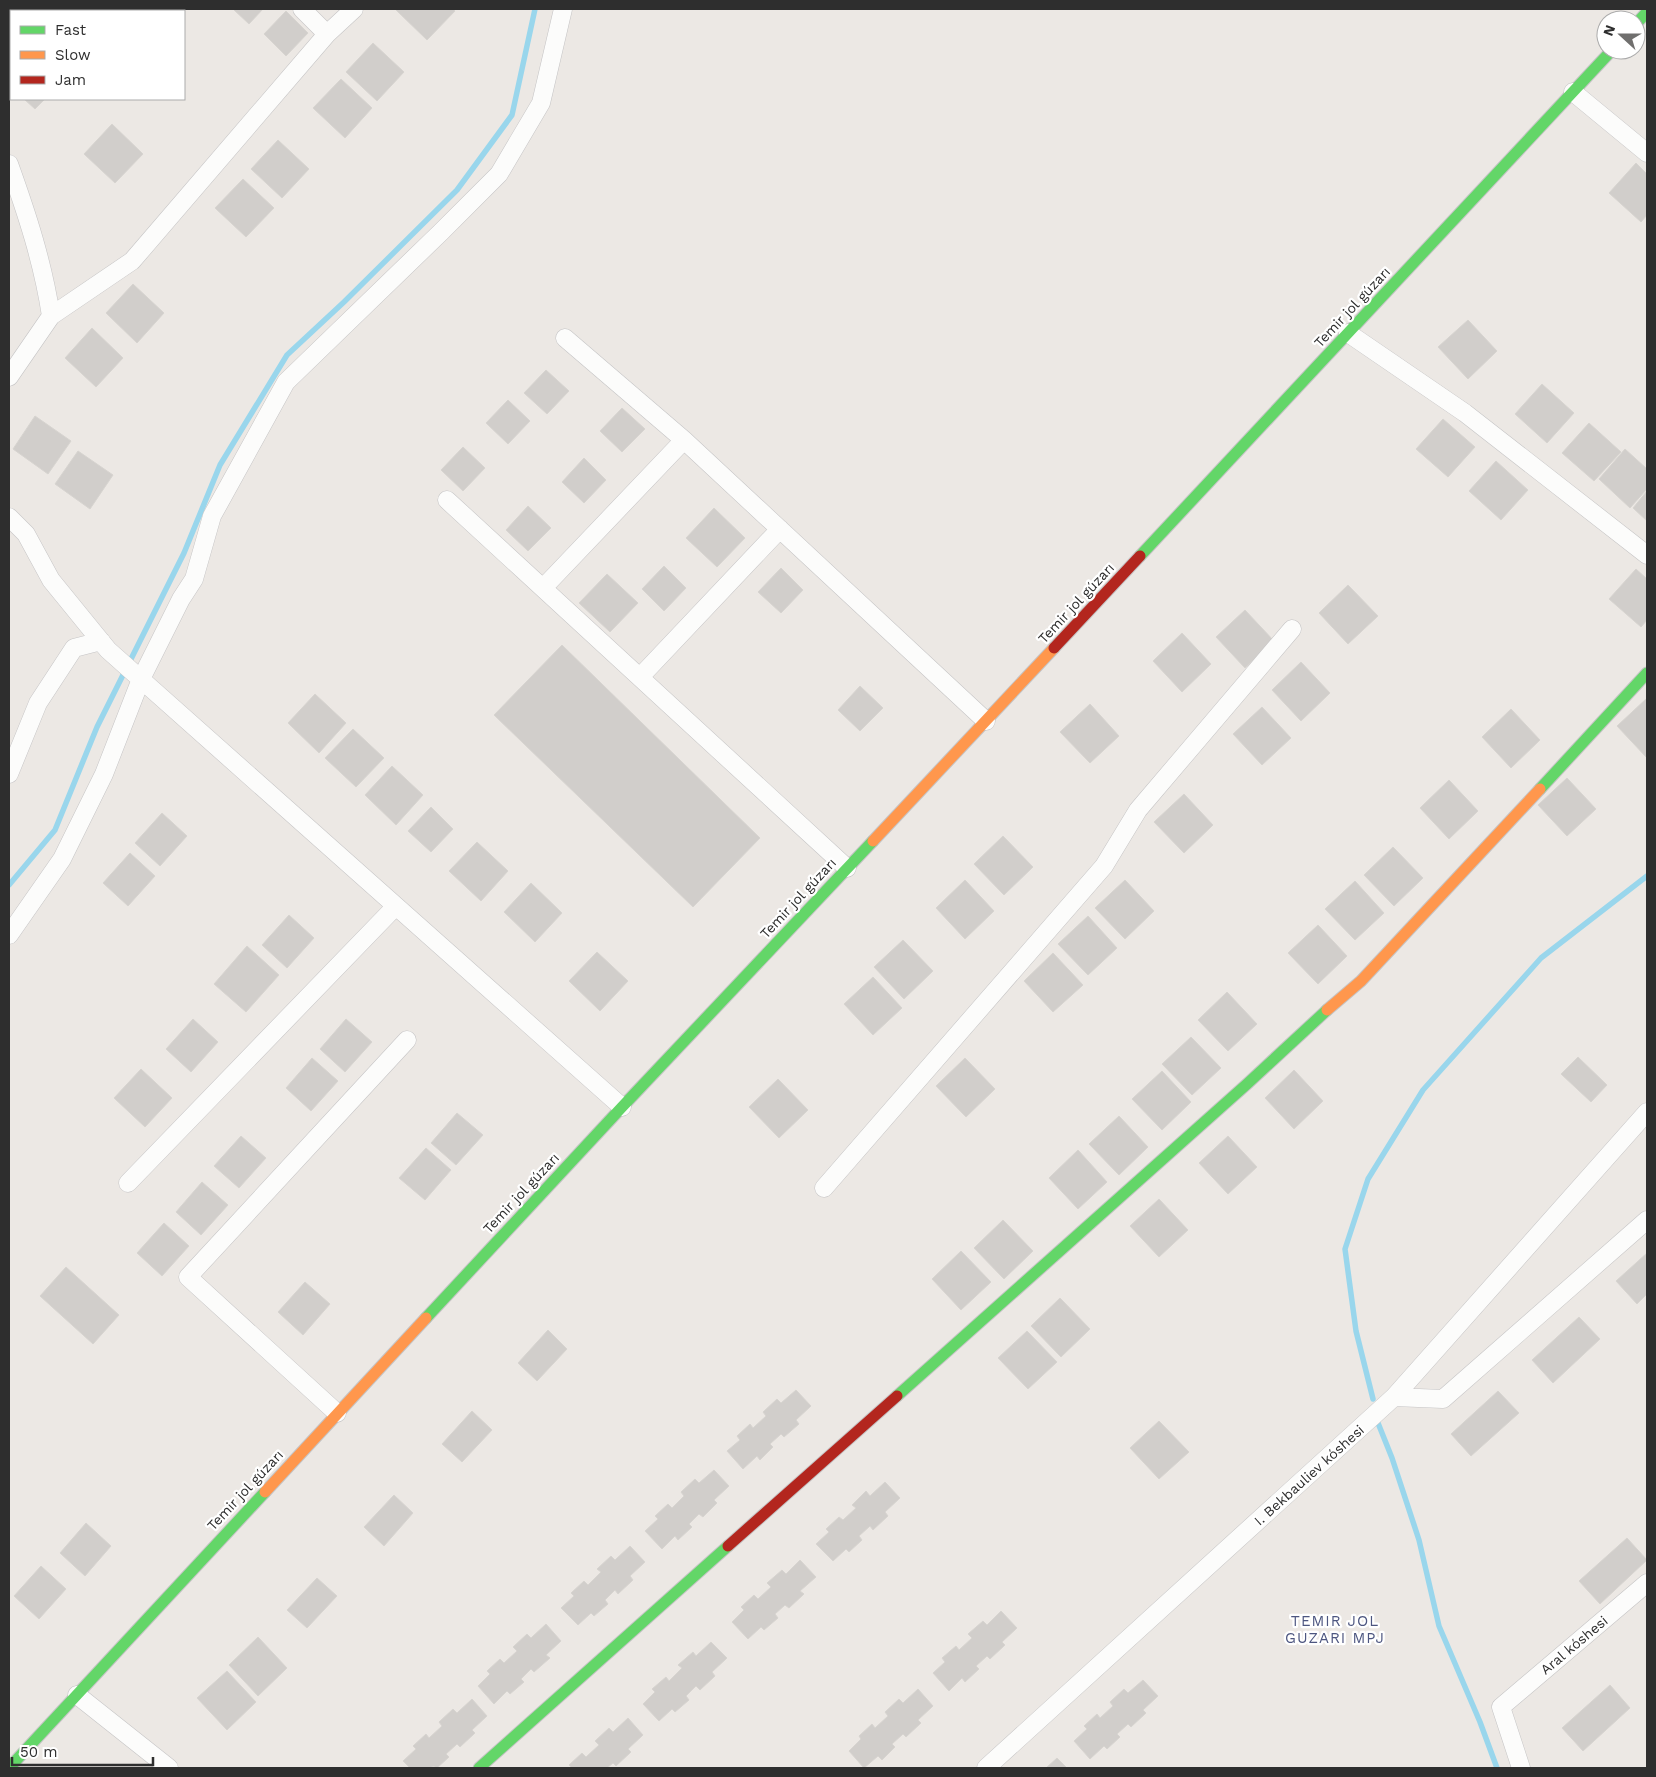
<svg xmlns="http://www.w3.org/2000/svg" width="1656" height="1777" font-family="'Work Sans',sans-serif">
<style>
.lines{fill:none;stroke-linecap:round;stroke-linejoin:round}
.stream{stroke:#99d6ec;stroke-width:5.5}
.building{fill:#d1cecb;stroke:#d7d4d0}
.street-casing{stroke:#c5c4c5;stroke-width:19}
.fast-casing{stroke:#c5c4c5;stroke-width:13}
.slow-casing{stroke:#c5c4c5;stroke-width:13}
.jam-casing{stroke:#c5c4c5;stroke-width:13}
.street{stroke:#fcfcfb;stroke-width:18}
.fast{stroke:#63d668;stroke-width:11}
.slow{stroke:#ff974d;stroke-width:11}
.jam{stroke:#b3261e;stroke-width:11}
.labels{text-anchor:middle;stroke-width:4.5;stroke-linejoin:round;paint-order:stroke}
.street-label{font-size:14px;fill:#2e2e2e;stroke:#fff}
.neighbourhood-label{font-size:15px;letter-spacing:1px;fill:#4d5680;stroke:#fff}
</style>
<rect width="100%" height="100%" fill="#ece8e4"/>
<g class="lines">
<path class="stream" d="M9,885L55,830L97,727L184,553L220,465L287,355L344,302L457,190L512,115L535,9
M1373,1399L1356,1331L1345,1249L1368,1179L1423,1090L1541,958L1647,876
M1378,1423L1392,1458L1419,1540L1439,1626L1480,1722L1497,1768"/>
</g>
<path class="building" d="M233,9H263L249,24Z
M397,9H453L455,11L427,40L396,10Z
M286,11L308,33L286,56L264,34Z
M373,43L404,72L377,101L346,72Z
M341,79L372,108L345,138L313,108Z
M24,99H45L35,109Z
M112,124L143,154L115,183L84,154Z
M278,140L309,169L282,198L251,169Z
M1636,163L1647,174V215L1641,222L1609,193Z
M243,179L274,208L246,237L215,208Z
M133,284L164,313L137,343L106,313Z
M1468,320L1497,351L1468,379L1438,347Z
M92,328L123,358L96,387L65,358Z
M546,370L569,391L547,414L524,393Z
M1542,384L1574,413L1547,443L1515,414Z
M508,400L530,421L508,444L486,423Z
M622,408L645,429L622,452L600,431Z
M35,416L71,441L48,474L13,449Z
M1443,419L1475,447L1448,477L1416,449Z
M1589,423L1621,452L1594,481L1562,453Z
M463,447L485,468L463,491L441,470Z
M1625,449L1647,469V489L1630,508L1599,479Z
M78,451L113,475L90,509L55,484Z
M584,458L606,480L584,503L562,482Z
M1496,461L1528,490L1501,520L1469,491Z
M1647,491V521L1633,508Z
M528,506L551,528L528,551L506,530Z
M714,508L745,538L717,567L686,538Z
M664,566L686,588L664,611L642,589Z
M781,568L803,590L781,613L758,592Z
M1636,569L1647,579V620L1641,627L1609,599Z
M607,574L638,603L610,632L579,603Z
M1348,585L1378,616L1348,644L1319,613Z
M1245,610L1274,641L1245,668L1216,637Z
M1182,633L1211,664L1182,692L1153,661Z
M562,645L760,838L693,907L494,715Z
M1301,662L1330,693L1301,721L1272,690Z
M860,686L883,708L860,731L838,710Z
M315,694L346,723L319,753L288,723Z
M1646,699L1647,700V758L1617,726Z
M1090,704L1119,736L1090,763L1060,732Z
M1262,707L1291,738L1262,765L1233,734Z
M1511,709L1540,740L1511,768L1482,737Z
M353,729L384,758L356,787L325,758Z
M392,766L423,795L396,825L365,795Z
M1567,778L1596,809L1567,836L1538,805Z
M1449,780L1478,811L1449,839L1420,808Z
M1184,794L1213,825L1184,853L1154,822Z
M431,807L453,829L431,852L408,831Z
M162,813L187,836L160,866L135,843Z
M1003,836L1033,867L1004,895L974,864Z
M477,842L508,871L481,901L449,871Z
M1393,847L1423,878L1394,906L1364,875Z
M130,853L155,876L128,906L103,883Z
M965,880L994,911L965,939L936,908Z
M1125,880L1154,911L1125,939L1095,908Z
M1355,881L1384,913L1355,940L1325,909Z
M531,883L562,913L535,942L504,912Z
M289,915L314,938L287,968L262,945Z
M1088,916L1117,948L1088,975L1058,944Z
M1318,925L1347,956L1318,984L1288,953Z
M903,940L933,971L904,999L874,967Z
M247,946L279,975L246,1012L214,984Z
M597,952L628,981L600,1011L569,981Z
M1053,953L1083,985L1053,1012L1024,981Z
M873,977L902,1008L873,1035L844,1004Z
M1227,992L1257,1024L1228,1051L1198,1020Z
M193,1019L218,1042L191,1072L166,1049Z
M346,1019L372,1042L345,1072L320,1049Z
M1191,1037L1221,1068L1192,1095L1162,1064Z
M1578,1057L1607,1085L1591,1102L1561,1074Z
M312,1058L338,1081L311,1111L286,1088Z
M965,1058L995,1089L966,1117L936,1086Z
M141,1069L172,1098L145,1127L114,1098Z
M1294,1070L1323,1101L1294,1129L1265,1098Z
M1162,1071L1191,1102L1162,1130L1132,1099Z
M778,1079L808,1110L779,1138L749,1107Z
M457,1113L483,1135L456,1165L431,1143Z
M1119,1116L1148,1147L1119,1175L1089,1144Z
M241,1136L266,1158L239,1188L214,1166Z
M1228,1136L1257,1167L1228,1194L1199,1163Z
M426,1148L451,1170L425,1200L399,1178Z
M1078,1150L1107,1182L1078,1209L1049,1178Z
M202,1182L228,1205L201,1235L176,1212Z
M1159,1199L1188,1230L1159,1257L1130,1226Z
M1003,1220L1033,1251L1004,1279L974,1248Z
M164,1223L189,1246L162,1276L137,1253Z
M961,1251L991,1282L961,1310L932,1279Z
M1647,1253V1294L1637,1304L1616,1281Z
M66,1267L119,1315L93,1344L40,1296Z
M305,1282L330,1304L303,1335L278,1312Z
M1060,1298L1090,1329L1061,1357L1031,1326Z
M1579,1317L1600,1339L1553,1383L1532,1360Z
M548,1330L567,1349L537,1381L518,1363Z
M1027,1331L1057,1362L1028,1389L998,1358Z
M796,1390L811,1406L796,1420L799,1424L784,1437L781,1434L770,1444L773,1447L760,1460L757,1456L743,1469L727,1451L740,1440L737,1436L750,1424L753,1428L766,1416L763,1412L777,1399L781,1403Z
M1498,1391L1519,1413L1471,1456L1451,1434Z
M472,1411L492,1430L462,1462L442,1444Z
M1159,1421L1189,1452L1159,1479L1130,1448Z
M714,1470L729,1486L714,1500L717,1503L703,1517L699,1514L689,1524L692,1527L678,1540L675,1536L662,1549L645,1531L658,1519L655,1516L668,1504L672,1508L684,1496L681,1492L695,1479L699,1483Z
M885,1482L900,1498L885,1512L888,1516L873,1530L870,1526L859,1536L862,1540L849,1552L846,1549L833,1561L816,1544L829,1532L826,1529L839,1517L843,1520L856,1508L852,1505L866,1491L870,1496Z
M394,1495L413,1513L384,1546L364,1527Z
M86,1523L111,1546L85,1576L60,1553Z
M1627,1538L1647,1560L1600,1604L1579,1581Z
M630,1546L645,1562L630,1576L633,1580L618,1594L615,1590L605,1600L608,1604L594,1616L591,1613L578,1625L561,1608L574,1596L571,1593L584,1581L588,1585L601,1572L597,1569L611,1556L615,1560Z
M800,1560L816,1577L800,1591L804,1594L789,1608L785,1605L775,1614L778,1618L764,1630L761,1627L748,1639L732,1622L744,1610L741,1607L754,1595L758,1599L771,1587L767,1583L782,1570L786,1574Z
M41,1566L66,1589L39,1619L14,1596Z
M317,1578L337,1596L307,1628L287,1610Z
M1001,1611L1017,1628L1002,1642L1005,1645L990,1659L987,1656L976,1666L979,1669L965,1682L962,1678L949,1691L933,1673L945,1662L942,1658L956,1646L959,1650L972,1638L968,1634L983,1621L987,1625Z
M546,1624L561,1641L546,1655L550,1658L534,1672L531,1669L521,1679L524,1682L510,1694L507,1691L494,1704L478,1686L490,1674L487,1671L500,1659L504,1663L517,1651L513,1647L527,1634L531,1638Z
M258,1637L287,1668L258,1696L229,1665Z
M711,1642L727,1658L712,1672L715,1676L700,1690L696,1686L686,1696L689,1700L675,1712L672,1709L659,1721L643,1704L655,1692L652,1689L666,1677L669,1681L682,1668L678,1665L693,1652L696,1656Z
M227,1671L256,1702L227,1730L197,1698Z
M1143,1680L1158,1696L1143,1710L1146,1713L1131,1727L1128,1724L1117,1734L1120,1737L1107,1749L1104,1746L1090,1759L1074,1741L1087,1729L1084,1726L1097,1714L1100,1718L1113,1706L1110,1702L1124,1689L1128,1693Z
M1610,1685L1630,1708L1583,1751L1562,1728Z
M918,1689L933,1706L918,1720L921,1723L906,1737L903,1734L892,1744L895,1747L882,1760L878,1756L864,1768L849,1751L861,1739L859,1736L872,1724L875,1728L888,1716L885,1712L899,1699L903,1703Z
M472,1699L487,1716L472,1730L475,1733L460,1747L457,1744L446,1754L449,1757L437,1768L433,1766L430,1768H410L403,1761L416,1749L413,1746L426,1734L429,1738L442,1726L439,1722L453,1709L457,1713Z
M628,1718L643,1735L628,1749L631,1752L616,1766L613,1763L607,1768H572L569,1765L582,1753L586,1757L599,1745L595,1741L609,1728L613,1732Z
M1057,1758L1067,1768H1046Z"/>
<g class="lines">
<g class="street-casing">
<path id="street" d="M302,9L327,34
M1573,92L1647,153
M9,164C27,214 43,263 51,316L9,377
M51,316L132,261L327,34L354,9
M1348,333L1465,413L1647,555
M565,338L684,440L986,721
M447,500L847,868
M9,517L26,534L51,580L108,650L622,1107
M543,588L684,440
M640,677L780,529
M9,774L38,703L74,648L101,641
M9,935L62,859L104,774L141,679L181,599L194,579L212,516L286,382L441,232L499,174L541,103L563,9
M128,1183L395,907
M824,1188L1104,866L1138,810L1292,629
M1394,1397L1443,1399L1647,1220
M337,1413L188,1277L407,1040
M77,1695L169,1768
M986,1768L1394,1397L1647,1112
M1521,1768L1501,1707L1647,1583"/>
</g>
<g class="fast-casing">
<path id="fast" d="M1636,24L1647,12
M1140,556L1612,50
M1540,789L1647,673
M426,1318L622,1107L873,841
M897,1396L1247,1084L1327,1010
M9,1768L265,1492
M479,1768L728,1546"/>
</g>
<g class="slow-casing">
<path id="slow" d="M873,841L1054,648
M1327,1010L1361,981L1540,789
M265,1492L426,1318"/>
</g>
<g class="jam-casing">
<path id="jam" d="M1054,648L1140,556
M728,1546L897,1396"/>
</g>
<use href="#street" class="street"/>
<use href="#fast" class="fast"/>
<use href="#slow" class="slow"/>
<use href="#jam" class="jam"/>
</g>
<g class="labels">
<g class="street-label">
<text transform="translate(1352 307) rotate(-47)" y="5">Temir jol gúzarı</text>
<text transform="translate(1076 603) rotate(-47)" y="5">Temir jol gúzarı</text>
<text transform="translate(798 898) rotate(-47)" y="5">Temir jol gúzarı</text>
<text transform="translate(521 1193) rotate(-47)" y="5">Temir jol gúzarı</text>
<text transform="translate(1309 1475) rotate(-42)" y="5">I. Bekbauliev kóshesi</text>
<text transform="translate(245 1490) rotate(-47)" y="5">Temir jol gúzarı</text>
<text transform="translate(1574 1645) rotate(-40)" y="5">Aral kóshesi</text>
</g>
<g class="neighbourhood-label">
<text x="1335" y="1626">TEMIR JOL<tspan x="1335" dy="17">GUZARI MPJ</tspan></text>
</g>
</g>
<rect width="1656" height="1777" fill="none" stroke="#2e2e2e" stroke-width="20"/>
<rect x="10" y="10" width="175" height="90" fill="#ffffff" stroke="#ababab"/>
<rect x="20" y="26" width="25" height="8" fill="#63d668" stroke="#ababab"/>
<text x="55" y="35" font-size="15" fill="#2e2e2e">Fast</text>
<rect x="20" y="51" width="25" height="8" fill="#ff974d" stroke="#ababab"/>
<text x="55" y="60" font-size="15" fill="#2e2e2e">Slow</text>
<rect x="20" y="76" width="25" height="8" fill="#b3261e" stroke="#ababab"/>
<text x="55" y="85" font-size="15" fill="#2e2e2e">Jam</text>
<g transform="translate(1621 35) rotate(291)"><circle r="24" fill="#ffffff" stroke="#ababab"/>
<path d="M0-4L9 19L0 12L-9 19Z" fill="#706f6e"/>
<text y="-8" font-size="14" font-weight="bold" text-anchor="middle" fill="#2e2e2e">N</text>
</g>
<path d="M12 1757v8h141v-8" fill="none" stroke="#2e2e2e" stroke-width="2.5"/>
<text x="20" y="1757" font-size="15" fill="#2e2e2e" stroke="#ffffff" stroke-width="4" paint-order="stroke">50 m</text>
</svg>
